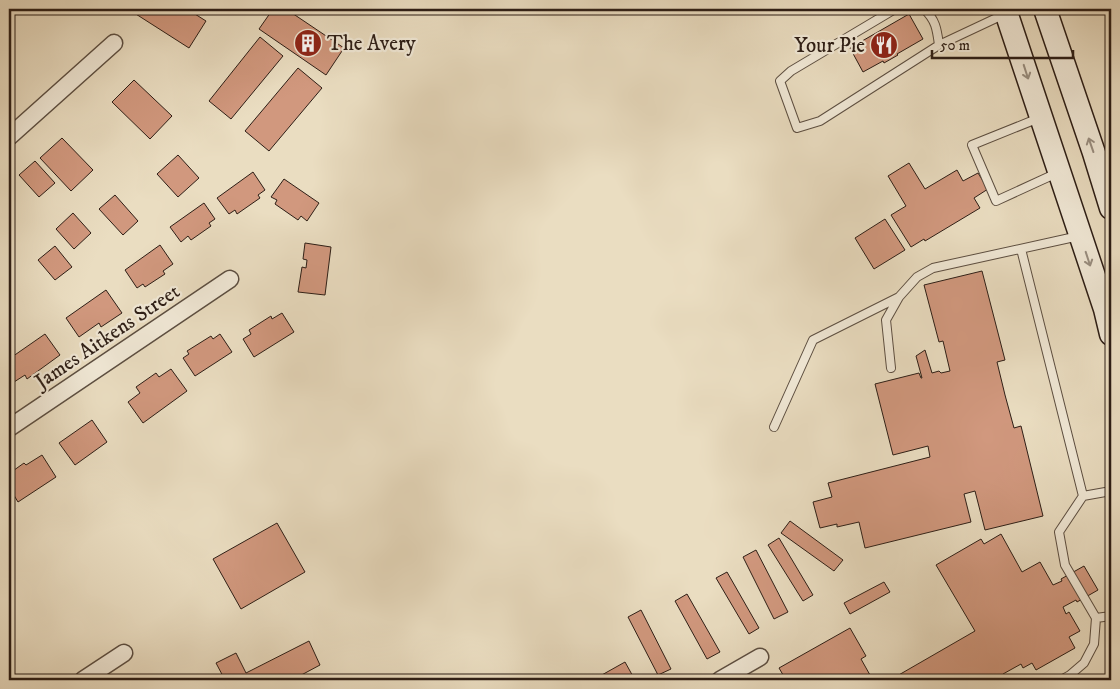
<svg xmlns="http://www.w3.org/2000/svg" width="1120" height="689" font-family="'IM FELL DW Pica',serif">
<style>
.building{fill:#d1987e;stroke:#2d1e16}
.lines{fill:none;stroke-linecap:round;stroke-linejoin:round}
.service-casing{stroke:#5c4e41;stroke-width:10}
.minor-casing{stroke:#5c4e41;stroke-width:19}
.secondary-casing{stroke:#2d1e16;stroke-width:25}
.service{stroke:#f1e9d7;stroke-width:8}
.minor{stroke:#f1e9d7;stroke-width:16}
.secondary{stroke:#f1e9d7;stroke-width:22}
.oneway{stroke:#998e80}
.labels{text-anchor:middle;stroke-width:4.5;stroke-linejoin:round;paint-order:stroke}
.poi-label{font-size:21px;fill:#2d1e16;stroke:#f1e9d7;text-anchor:start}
.street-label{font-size:21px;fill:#2d1e16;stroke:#f1e9d7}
</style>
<rect width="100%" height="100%" fill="#eaddc1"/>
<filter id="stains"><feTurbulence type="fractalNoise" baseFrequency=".004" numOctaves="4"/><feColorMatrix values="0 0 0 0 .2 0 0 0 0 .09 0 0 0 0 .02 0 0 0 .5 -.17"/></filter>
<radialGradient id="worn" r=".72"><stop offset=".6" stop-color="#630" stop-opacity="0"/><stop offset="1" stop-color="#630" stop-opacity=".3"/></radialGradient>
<path class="building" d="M128,9H187L206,21L189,48Z
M273,9H286L344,48L326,75L259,29Z
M909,14L923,39L897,54L898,55L884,63L883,61L863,72L850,48Z
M260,37L283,56L231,119L209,101Z
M298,68L322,88L269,151L245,131Z
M134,80L172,116L150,139L112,102Z
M62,138L93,170L71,191L40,158Z
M178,155L199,178L178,197L157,174Z
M35,161L55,183L39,197L19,175Z
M909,163L925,189L957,170L963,181L978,173L988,189L974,198L980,208L925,241L924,239L911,247L891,215L906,206L888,176Z
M253,172L265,190L258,195L260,198L237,214L235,210L229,214L217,198Z
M284,179L319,203L307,221L301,216L298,220L275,204L277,200L271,197Z
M115,195L138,221L123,235L99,209Z
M204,203L215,219L209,223L211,226L191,240L188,236L181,242L170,227Z
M73,213L91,233L74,249L56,229Z
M885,219L905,250L874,269L855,238Z
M305,243L331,247L325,295L298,292L302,267L306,268L307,260L303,259Z
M160,245L173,264L163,271L165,274L145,287L143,284L137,288L125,270Z
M55,246L72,267L55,280L38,260Z
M982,271L1005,360L997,362L1005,395L1014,428L1021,426L1043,516L985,530L975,491L964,494L971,522L865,548L859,522L837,527V524L820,528L813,502L832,497L828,483L930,457L928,446L893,455L875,384L919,373L921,378H922L916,356L925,350L932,373L939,371L941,373L950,371L943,341L939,342L924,285Z
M106,290L122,313L101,327L99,323L79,337L66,318Z
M282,313L294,332L254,357L243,339L251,334L249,330L271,316L272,319Z
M45,334L60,355L27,379L25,375L14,382L9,374V359Z
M220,334L232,352L195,376L183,358L189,354L187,351L211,336L213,339Z
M171,369L187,391L143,423L128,402L140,393L136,387L156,373L159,377Z
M92,420L107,442L75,465L59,443Z
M42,455L56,477L18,502L9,487V477L11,476L10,473L24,463L26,465Z
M790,521L843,560L834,571L781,533Z
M277,523L305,572L241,609L213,559Z
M1001,534L1022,572L1040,562L1053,585L1062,581L1061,579L1084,566L1098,590L1077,602L1076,600L1063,607L1066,614L1069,612L1080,631L1069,637L1075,648L1036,670L1032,663L1023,668L1021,664L1003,674L1006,678L1002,680H890L975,631L936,565L981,539L984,544Z
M779,538L813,595L803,601L768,545Z
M756,550L788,612L774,619L743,557Z
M727,572L759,628L749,634L716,578Z
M884,582L890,592L850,614L844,603Z
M687,594L720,652L707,659L675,601Z
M641,610L671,669L658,675L628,617Z
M850,628L866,656L861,659L870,675L860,680H837L835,676L828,679L829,680H786L779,668Z
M309,641L320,665L292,680H225L216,663L236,653L246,673Z
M625,662L635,680H602L600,676Z
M885,675L888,680H875Z"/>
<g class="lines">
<g class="service-casing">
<path id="service" d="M382,9H383
M895,9L791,71L780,81L797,128L820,121L939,45L1005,14
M924,9C936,20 937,30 939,45
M1039,118L972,145L996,201L1057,173
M1021,249L1083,496L1059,532L1065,565L1096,618L1094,644L1084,663L1070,675L1061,680
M891,368L886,320L899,297L917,277L933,268L1079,236
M774,427L813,340L899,297
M1083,496L1111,491
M1096,618L1111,616"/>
</g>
<g class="minor-casing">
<path id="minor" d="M9,137L114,43
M9,428L230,279
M83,680L124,653
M720,680L760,657"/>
</g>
<g class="secondary-casing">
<path id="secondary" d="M1005,9L1105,309L1111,334
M1045,9L1094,153L1111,208"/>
</g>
<use href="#service" class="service"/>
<use href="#minor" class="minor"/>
<use href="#secondary" class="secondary"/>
</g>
<defs><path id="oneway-shaft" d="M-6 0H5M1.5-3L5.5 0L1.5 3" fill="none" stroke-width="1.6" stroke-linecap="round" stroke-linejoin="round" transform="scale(1.25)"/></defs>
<g class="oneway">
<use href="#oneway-shaft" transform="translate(1026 72) rotate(72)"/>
<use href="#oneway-shaft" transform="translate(1091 145) rotate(-109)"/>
<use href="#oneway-shaft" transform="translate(1088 259) rotate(72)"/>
</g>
<defs>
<g id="building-disc" transform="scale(1.4375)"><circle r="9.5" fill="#8f2418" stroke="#f1e9d7"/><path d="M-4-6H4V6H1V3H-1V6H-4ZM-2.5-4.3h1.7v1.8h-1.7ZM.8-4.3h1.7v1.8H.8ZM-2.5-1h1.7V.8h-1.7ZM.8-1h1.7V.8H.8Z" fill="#fff"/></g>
<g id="restaurant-disc" transform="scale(1.4375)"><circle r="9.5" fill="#8f2418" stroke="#f1e9d7"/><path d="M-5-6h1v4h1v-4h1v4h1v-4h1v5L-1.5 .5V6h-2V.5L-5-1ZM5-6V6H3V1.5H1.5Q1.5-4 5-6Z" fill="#fff"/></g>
</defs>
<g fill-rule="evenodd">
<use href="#building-disc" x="308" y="43"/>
<use href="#restaurant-disc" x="884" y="45"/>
</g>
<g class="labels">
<g class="poi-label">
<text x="327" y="50">The Avery</text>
<text x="865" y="52" text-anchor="end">Your Pie</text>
</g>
<g class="street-label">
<text transform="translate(107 336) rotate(-34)" y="7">James Aitkens Street</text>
</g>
</g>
<rect width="1120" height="689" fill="none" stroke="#eaddc1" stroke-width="30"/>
<rect x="10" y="10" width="1100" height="669" fill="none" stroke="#2d1e16" stroke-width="2.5"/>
<rect x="15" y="15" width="1090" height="659" fill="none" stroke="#2d1e16"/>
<path d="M932 50v8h141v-8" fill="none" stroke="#2d1e16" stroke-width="2.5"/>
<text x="940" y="50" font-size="15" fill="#2d1e16" stroke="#f1e9d7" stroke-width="4" paint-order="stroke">50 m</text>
<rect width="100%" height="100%" filter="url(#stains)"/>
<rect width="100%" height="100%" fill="url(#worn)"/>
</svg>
